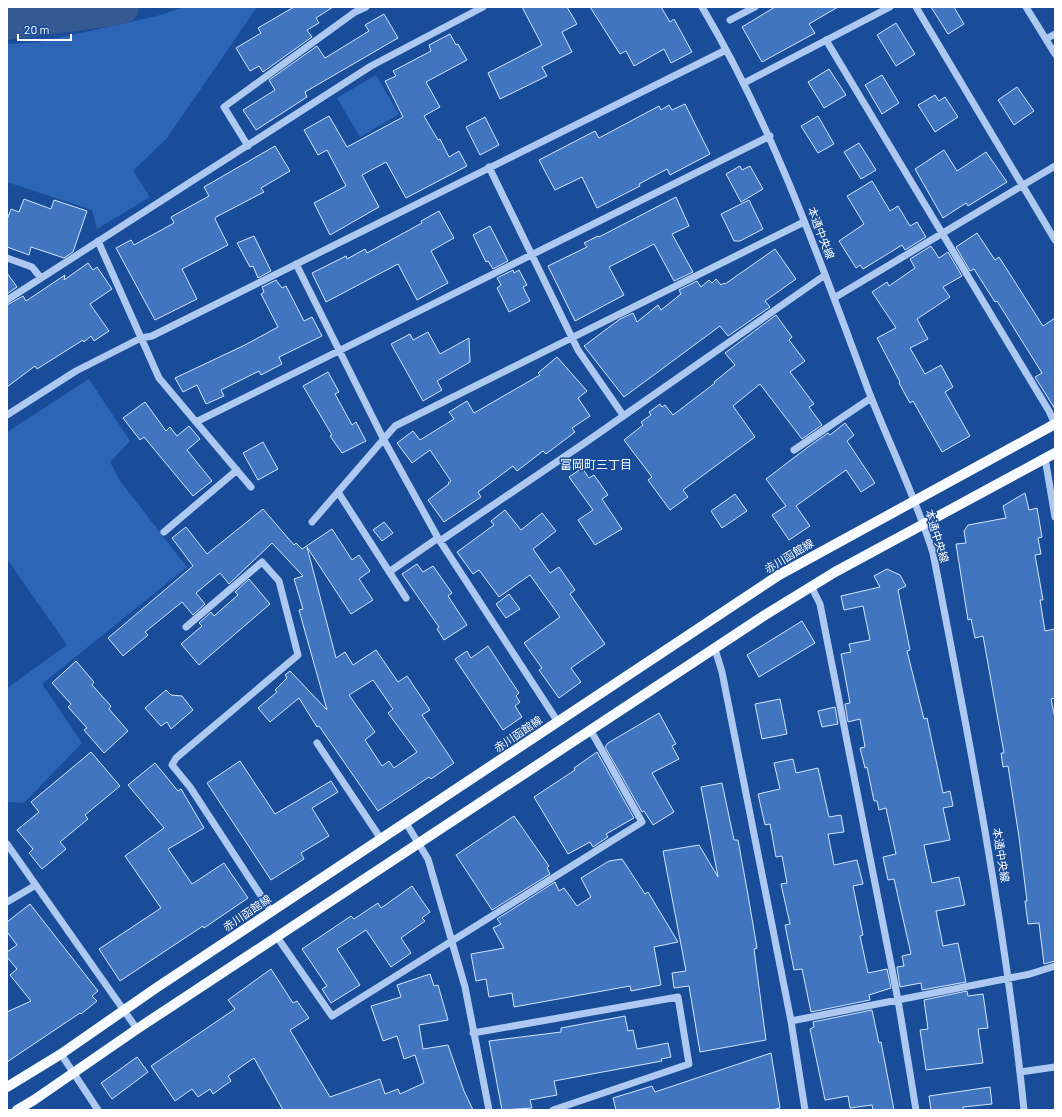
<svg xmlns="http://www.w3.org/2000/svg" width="1062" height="1117" font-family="Barlow,'Noto Sans JP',sans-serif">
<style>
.green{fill:#2c65b6}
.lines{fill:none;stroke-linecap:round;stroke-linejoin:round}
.river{stroke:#355a93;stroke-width:32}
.building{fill:#4275c0;stroke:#d4e5fc;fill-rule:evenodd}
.minor{stroke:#adc9f1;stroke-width:7}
.major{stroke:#f7faff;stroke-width:10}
.labels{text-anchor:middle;stroke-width:3;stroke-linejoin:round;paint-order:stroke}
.street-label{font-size:11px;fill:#fff;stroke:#194c99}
.neighbourhood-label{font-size:12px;fill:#fff;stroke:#194c99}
</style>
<rect width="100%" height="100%" fill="#194c99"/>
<path class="green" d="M184,7H257L167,138L133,171L150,197L97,229L92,210L7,182V44L40,42L157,16Z
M376,75L399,114L360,137L337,98Z
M89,379L130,441L110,462L120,481L187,567L42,684L82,743L24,803L7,802V688L67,645L7,559V432Z"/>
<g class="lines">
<path class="river" d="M7,24L106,11L123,7"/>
</g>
<path class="building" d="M294,7H333L316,18L319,23L307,30L312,37L263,72L259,66L250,71L236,48L261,33L258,28Z
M522,7H567L577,24L562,32L572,52L542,67L547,76L500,99L488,73L542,45Z
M590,7H661L670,22L674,19L692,52L671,63L664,49L634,66L626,51L620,54Z
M775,7H838L809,24L815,33L762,62L742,27Z
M931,7H954L964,24L948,34Z
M384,14L398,38L305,92L307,97L256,130L243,110L275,90L269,80L317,46L325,58L369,31L365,25Z
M896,23L915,54L896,66L877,35Z
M450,34L456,45L458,44L467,60L426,82L440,107L424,116L438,140L440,139L449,157L459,151L467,166L406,198L386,162L362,175L379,207L330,235L314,203L346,186L327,150L318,155L304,130L329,116L347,147L403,117L385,81L396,76L393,71L431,51L429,45Z
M829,69L846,95L824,108L808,82Z
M882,75L899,103L882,114L865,85Z
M1017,87L1034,111L1014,125L998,100Z
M935,95L939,101L945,97L958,117L935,132L918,105Z
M685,104L710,154L670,175L667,169L639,184L640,186L597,208L582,177L555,190L539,160L595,131L599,138L659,106L661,110L669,105L672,110Z
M818,116L834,144L818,153L801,126Z
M485,117L499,145L480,155L466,127Z
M859,143L876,170L861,179L844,152Z
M275,146L290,171L261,188L264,192L216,217L215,219L228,245L182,269L197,299L155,320L116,248L131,240L134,245L174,223L171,217L209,196L204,187Z
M944,150L957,171L986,152L1007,182L968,206L966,203L943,218L915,169Z
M740,166L742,170L750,166L763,189L741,202L726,174Z
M872,181L890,211L898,206L910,226L917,222L926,237L905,250L902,245L863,269L860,265L856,268L839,241L864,224L847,196Z
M676,197L689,226L672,234L693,272L674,281L654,244L609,267L624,295L575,321L548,266L587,247L584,243L598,236L599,237Z
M24,199L51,209L54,200L87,211L73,252L64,258L31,247L29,255L7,247V220L11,209L19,212Z
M749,200L763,229L740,241H734L721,214Z
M439,211L454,238L431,251L448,283L417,300L398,264L326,302L312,273L346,256L347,259L365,249L367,253L422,223L421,221Z
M490,226L508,261L493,269L488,261L486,262L473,235Z
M977,233L995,260L999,257L1043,326L1055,318V409L1035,377L1042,373L997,301L995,302L974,269L970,271L956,247Z
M254,236L271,271L258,278L253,266L250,267L237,243Z
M931,246L939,258L948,252L962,276L943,287L950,297L917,319L928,339L910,348L925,374L941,365L953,387L945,392L970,436L942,452L913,401L910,403L899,383L900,382L877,338L896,328L872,292L887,282L889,286L915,268L910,259Z
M775,249L796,279L765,301L770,307L728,336L720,326L624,397L584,346L620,319L633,313L637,322L658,305L661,310L681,294L679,290L697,281L701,287L709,280L712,283L716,279L721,285L724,283L725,284Z
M88,263L93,270L97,267L112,289L90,304L109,331L94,341L91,336L84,342L83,340L37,369L35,366L7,387V305L23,296L26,301L65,275L64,280Z
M513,270L514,273L519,270L527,285L523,287L530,301L509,312L497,288L501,285L497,278Z
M7,273L17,287L7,294Z
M276,280L282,288L286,286L304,321L312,317L322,336L279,357L282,364L261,375L259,371L221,390L224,396L206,404L197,385L183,392L175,378L245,345L278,327L261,294L264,292L262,287Z
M776,315L792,337L789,340L805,361L790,372L814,404L809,407L822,425L802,439L760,384L733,406L755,437L683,490L688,497L670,510L648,480L652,477L624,440L643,425L641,422L651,415L649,412L660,404L662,407L665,405L673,415L715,383L714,382L735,365L725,353Z
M428,332L440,354L469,338L470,362L437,381L442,390L423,401L391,344L410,334L413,340Z
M557,357L587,391L578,398L590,416L572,428L575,432L546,454L543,451L517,471L513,466L478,492L481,497L444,522L428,500L449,484L448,483L451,481L430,450L412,463L397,443L413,431L420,440L454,419L449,412L467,401L474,413L540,375L538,373Z
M328,372L339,392L335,394L352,425L356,422L366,441L342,453L330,436L332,435L303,386Z
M145,402L166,431L170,427L177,436L189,426L200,439L187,450L212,481L193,496L144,437L140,440L123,418Z
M845,423L854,435L847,441L875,483L861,492L846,470L796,506L810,526L789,540L772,515L786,506L766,479L808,447L828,433L830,435Z
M263,442L278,469L258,480L243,453Z
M582,468L589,478L594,475L608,495L602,499L622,529L595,545L578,520L593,510L569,477Z
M1025,493L1029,510L1037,508L1042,537L1038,538L1041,554L1035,555L1043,600H1040L1045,631L1055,629V698L1051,699L1055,718V961L1044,964L1039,923L1028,924L1025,901H1027L1019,837L1008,766L1003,767L1001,753H1004L983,636L975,638L971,619L968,620L956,544L966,543L964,531L968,525L1006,518L1003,506Z
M735,494L747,511L722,528L711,511Z
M263,509L294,545L296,543L302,549L332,529L352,560L359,555L370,571L359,579L373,600L351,614L307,547L336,658L345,652L353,665L376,650L398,682L407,676L430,710L422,715L454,763L431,779L429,777L378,811L319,726L317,727L299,698L270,722L258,708L277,692L275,690L287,678L285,675L290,671L327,710L299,610L303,609L294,579L303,576L272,543L229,584L220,573L196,593L205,604L193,615L182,602L145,632L148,635L123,656L108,638L193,566L172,538L186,527L207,554ZM373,680L393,709L388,713L417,752L394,768L389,761L382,766L365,740L375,732L349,695Z
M505,510L521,530L542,513L556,531L533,549L550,573L559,567L575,590L570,594L605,644L571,668L581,682L559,698L539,670L542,668L524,643L560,617L530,575L499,597L479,570L473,574L457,552L494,525L491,521Z
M384,522L393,533L382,541L373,530Z
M417,564L423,572L433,566L452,593L448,596L467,625L444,640L437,629L439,627L402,574Z
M887,569L900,575L906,586L898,590L910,650L907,651L924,719L927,718L943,793L950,791L953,806L943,808L950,840L924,845L932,883L959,877L965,905L936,911L943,946L958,943L966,982L922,990L921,983L900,987L897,967L904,966L902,956L911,954L894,879L888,880L883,857L896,854L886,808L879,810L877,801H874L867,767L865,768L860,748L865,747L860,719L848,722L845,704L850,703L841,654L851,652L849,644L870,640L863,606L844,610L841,596L880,587L874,576Z
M249,579L270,604L199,665L181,644L202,626L199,623L211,612L214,616L238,595L235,592Z
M509,594L520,609L506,618L496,604Z
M802,621L815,643L759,677L747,655Z
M488,646L519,693L516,696L520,702L515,706L522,717L503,730L455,659L467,651L471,658Z
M76,661L94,682L92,685L111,706L109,709L128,731L104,753L84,730L87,728L68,707L71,704L52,683Z
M166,690L171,695L182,696L193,710L171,729L167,722L161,726L145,708Z
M780,699L787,734L762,739L755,704Z
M835,707L838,724L822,727L818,711Z
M659,713L676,744L672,746L679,759L652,773L674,812L653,825L644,811L642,812L605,747L608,743Z
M91,752L120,786L85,815L88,819L60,842L66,849L42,869L29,853L33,849L17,830L39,812L31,802Z
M597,752L634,818L606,834L608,837L593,847L590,842L568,854L534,797L575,770L574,768Z
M793,759L796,773L818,768L829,817L841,815L844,832L828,834L834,865L857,860L863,884L853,886L863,935L860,936L868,973L887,969L891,988L869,995L870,1000L811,1012L802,969L794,970L785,925L790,924L781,884L787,883L782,856L776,857L770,824L765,825L758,794L780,789L774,763Z
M240,761L275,814L331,781L338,792L312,808L329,836L301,853L304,859L271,880L207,783Z
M155,763L178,791L181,789L204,828L168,849L192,884L224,863L248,898L204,928L203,926L120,981L99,949L161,908L125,856L164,828L128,785Z
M722,783L734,840H738L748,895L757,948L754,949L766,1040L700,1052L689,986L674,988L672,973L686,971L663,851L699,845L718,877L701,787Z
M514,816L549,866L547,868L550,874L492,910L456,855Z
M622,859L645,894L648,892L678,942L654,947L661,985L631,991L630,986L514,1007L512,993L489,997L486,979L476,981L471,954L504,948L493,928L501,924L497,919L555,882L559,891L564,888L577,906L591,897L581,878L609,861Z
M412,886L430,912L422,918L425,921L401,938L411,953L391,967L366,930L337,949L360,985L331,1003L322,989L327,986L302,949L351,916L354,919L378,903L381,908Z
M30,904L98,991L92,996L97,1001L81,1014L80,1013L7,1062V1012L31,1001L10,975L17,969L7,957V952L17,945L7,932V922Z
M271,969L293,1003L297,1001L309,1018L290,1030L330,1097L380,1079L385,1094L398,1089L400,1094L424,1083L415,1055L404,1059L397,1036L383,1041L371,1006L401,997L397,985L430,974L434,986L438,985L448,1020L419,1025L423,1049L448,1045L464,1091L473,1110H283L254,1058L228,1076L231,1081L213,1094L210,1089L198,1097L192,1089L175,1101L151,1066L235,1009L228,1000Z
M967,991L968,996L983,994L988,1028L978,1029L983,1063L926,1070L920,1030L928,1029L924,1000Z
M872,1010L879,1043L881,1042L894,1110H873L872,1105L850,1108L848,1096L825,1100L810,1029L814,1027L813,1022Z
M625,1016L628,1031L633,1030L637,1049L668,1043L671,1057L661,1059L662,1061L554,1081L557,1095L530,1100L532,1108L502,1110L489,1041L561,1032V1028Z
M771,1053L780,1108L771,1110H616L613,1098L652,1086L655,1092Z
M137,1057L148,1072L112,1099L101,1083Z
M990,1087L992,1104L963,1107V1110H931L929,1096Z"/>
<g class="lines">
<path class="minor" d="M702,7C774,128 820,261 869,392C890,446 916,498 933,553C969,738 1005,922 1024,1110
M916,7L1055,240
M1026,7L1055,54
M730,20L755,7
M1046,39L1055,34
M826,40L1049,411L1055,424
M744,83L890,7
M248,146L224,107L355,12L366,7
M489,167L578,350L623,415
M98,241L159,378L196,422L770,136
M7,258L32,267L41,278
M296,264L384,440L438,538L558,722
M834,298L1055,166
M7,300L371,66L483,7
M7,415L76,371L141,338L152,336L726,50
M196,422L251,487
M794,450L871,398
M1045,458L1055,517
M338,492L406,598
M312,522L395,426L804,222
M164,532L237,470
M440,541L589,440L825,275
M389,572L438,538
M811,586L820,604L898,1000L916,1110
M186,627L262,562L279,581L298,655L176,758L172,765L190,787L271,911
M715,649L722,672L791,1021L805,1110
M317,743L381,839
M406,823L428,859L465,987L489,1110
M7,844L137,1029
M7,902L36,885
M277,937L332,1016L642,822L591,731
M791,1021L1030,974L1055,966
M473,1033L678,997L689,1064L553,1110
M61,1054L98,1110
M1020,1072L1055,1067"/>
<path class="major" d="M7,1087L61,1054L156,988L779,575L1055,424
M17,1110L34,1100L137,1029L765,615L835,572L1055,453"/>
</g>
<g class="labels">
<g class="street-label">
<text transform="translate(821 233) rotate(69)" y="4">本通中央線</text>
<text transform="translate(937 536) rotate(73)" y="4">本通中央線</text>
<text transform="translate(789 556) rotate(-31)" y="4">赤川函館線</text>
<text transform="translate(518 734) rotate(-34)" y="4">赤川函館線</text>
<text transform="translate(1001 855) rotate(81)" y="4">本通中央線</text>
<text transform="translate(247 913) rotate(-34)" y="4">赤川函館線</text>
</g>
<g class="neighbourhood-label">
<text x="596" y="469">富岡町三丁目</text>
</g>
</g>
<rect width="1062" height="1117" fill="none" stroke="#ffffff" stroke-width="16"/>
<path d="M18 34v6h53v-6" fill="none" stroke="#ffffff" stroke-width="2"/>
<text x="24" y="34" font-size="12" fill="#ffffff" stroke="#194c99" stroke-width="3" paint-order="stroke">20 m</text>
</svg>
